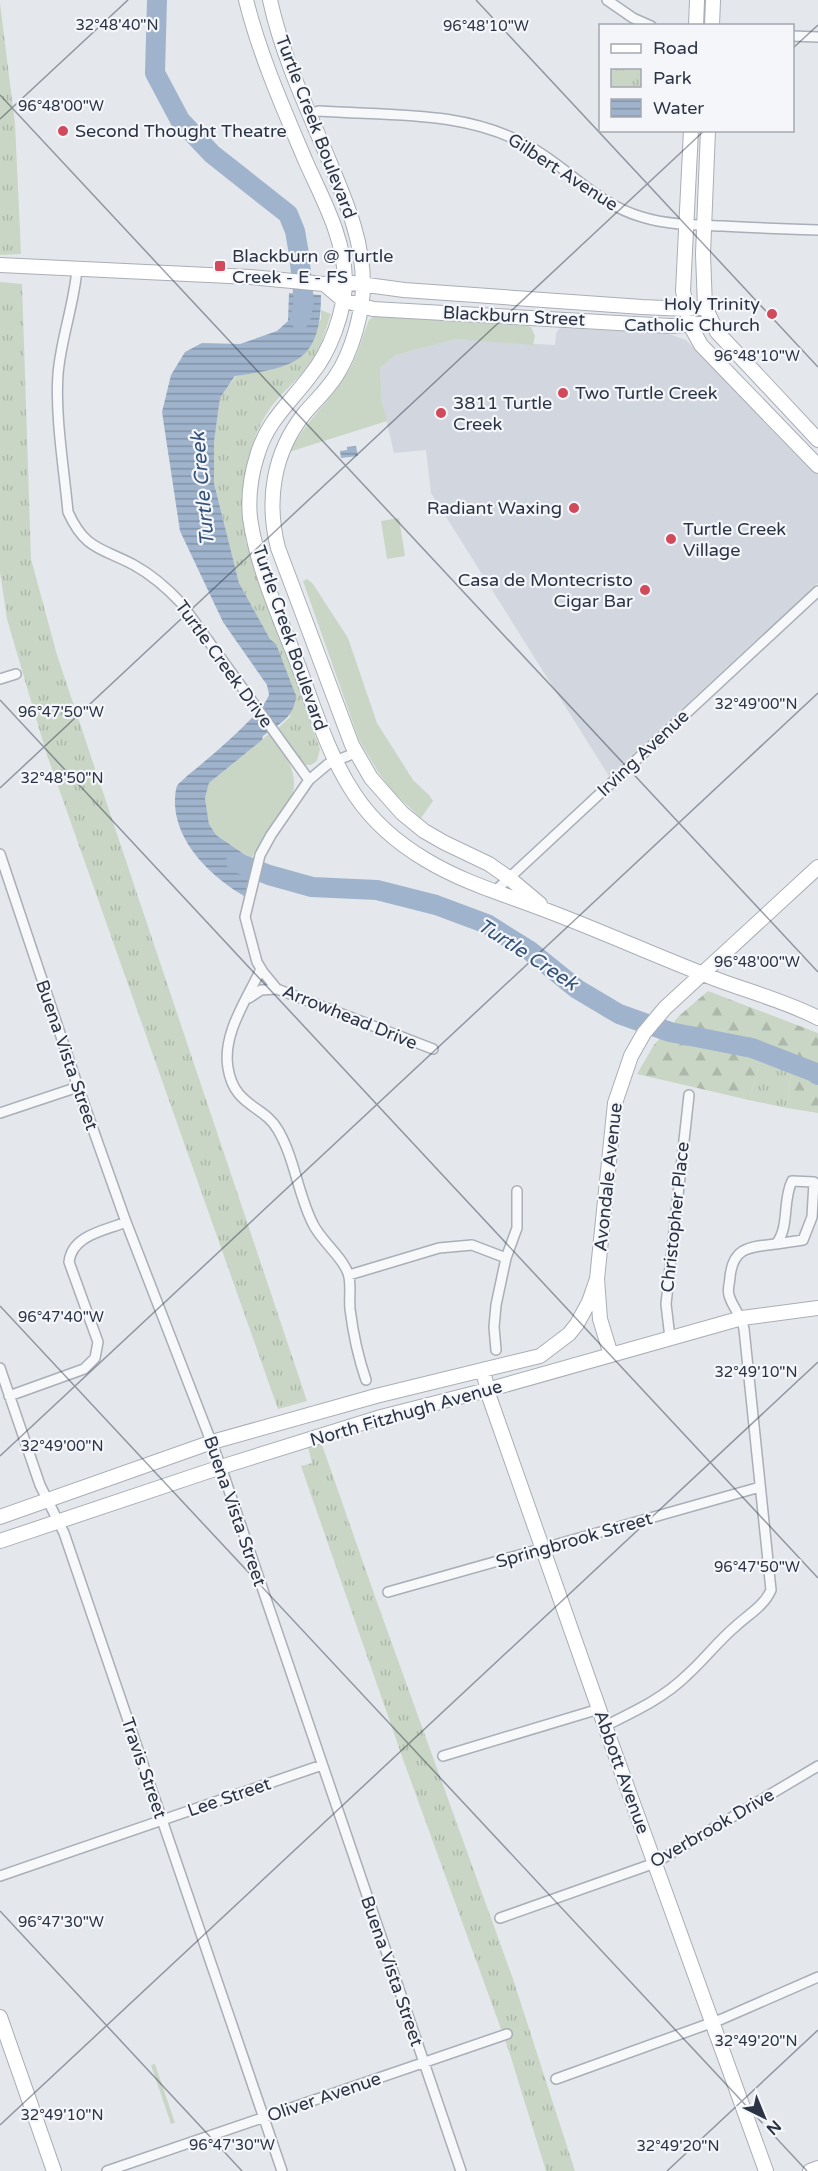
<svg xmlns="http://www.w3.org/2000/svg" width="818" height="2171" font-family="'Varela Round',sans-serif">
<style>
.built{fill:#d2d6de}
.green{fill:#c9d6c5}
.forest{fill:url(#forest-firs)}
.park{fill:url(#park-tufts)}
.water{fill:url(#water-rules)}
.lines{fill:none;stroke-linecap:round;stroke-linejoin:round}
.river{stroke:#9fb4cc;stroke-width:20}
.street-casing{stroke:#a9aeb7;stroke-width:12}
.secondary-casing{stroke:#a9aeb7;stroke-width:16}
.street{stroke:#f7f8fa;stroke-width:9}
.secondary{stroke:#fff;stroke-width:14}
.ticks{fill:none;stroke:#2b3445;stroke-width:1.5;stroke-opacity:0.45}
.poi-dot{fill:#d1495b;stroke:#f4f6f9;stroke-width:2}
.labels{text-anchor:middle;stroke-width:4.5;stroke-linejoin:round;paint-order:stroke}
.street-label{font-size:18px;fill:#2b3445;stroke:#f4f6f9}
.poi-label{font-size:18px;fill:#2b3445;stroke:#f4f6f9;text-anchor:start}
.water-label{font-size:20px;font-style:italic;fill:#34527a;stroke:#f4f6f9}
.ticks-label{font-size:15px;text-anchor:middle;fill:#2b3445;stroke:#f4f6f9;stroke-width:4.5;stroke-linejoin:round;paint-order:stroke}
</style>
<defs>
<pattern id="forest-firs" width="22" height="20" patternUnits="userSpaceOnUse" patternTransform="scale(1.5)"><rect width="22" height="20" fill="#c9d6c5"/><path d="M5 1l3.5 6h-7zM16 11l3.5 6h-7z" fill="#adb8ab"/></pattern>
<pattern id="park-tufts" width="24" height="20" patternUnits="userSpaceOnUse" patternTransform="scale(1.5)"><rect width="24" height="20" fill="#c9d6c5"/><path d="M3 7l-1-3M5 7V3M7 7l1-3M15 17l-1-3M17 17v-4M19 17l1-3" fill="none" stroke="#adb8ab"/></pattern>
<pattern id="water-rules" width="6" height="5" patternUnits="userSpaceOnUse" patternTransform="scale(1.5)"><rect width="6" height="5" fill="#9fb4cc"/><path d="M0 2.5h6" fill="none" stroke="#8293a7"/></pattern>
</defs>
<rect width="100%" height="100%" fill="#e4e7ec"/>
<path class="built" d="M560,328L666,333L686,340L818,475V583L609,776L431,493L426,450L394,453L382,402L380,368L396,355L456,339L555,345L556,333Z"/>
<path class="green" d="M374,316L527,326L531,327L535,336L533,345L456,339L396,355L380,368L382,402L387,421L289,452C305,422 330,401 348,372C358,356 362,337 369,320Z
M399,518L405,556L387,559L381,521Z
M307,579L313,584L348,638L377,723L413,780L429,795L433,801L421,818L394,793L380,775L359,740L303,581Z
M269,734C283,754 298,767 293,793L251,858L216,835L209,824L205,798L209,783Z
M155,2064L175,2123L171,2124L151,2065Z"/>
<path class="forest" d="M708,991L818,1033V1113L787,1108L791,1070L760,1062L749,1100L637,1074L654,1045L679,1016Z"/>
<path class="park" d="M0,3L15,124L21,254L0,255Z
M0,282L22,284L31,559L57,655L307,1401L278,1409L46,752L7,619L0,572Z
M321,310L331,314C325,331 321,349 310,364C297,381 278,395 267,413C243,452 239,500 246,543L320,749L317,761L311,765H303L276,730L290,717L276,644L270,639L239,583L214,482V442L220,398L236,376L287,365L321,319Z
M760,1062L791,1070L787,1108L749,1100Z
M321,1442L378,1605L513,1979L575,2171H546L509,2051L404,1762L301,1466L312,1463L308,1447Z"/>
<path class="water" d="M289,293L321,295C321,362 295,367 235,376L220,398L214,442V483L239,583L270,639L276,644L296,696C294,718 279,724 263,736L262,740L209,783L205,798L209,824L216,835L253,860L246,897C212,878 177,844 175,805C175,799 175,791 177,786C179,783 184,779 187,776C202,764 267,710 269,694C269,693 267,686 267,685L223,622L180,531L162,412L171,375L185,352L202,343L240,344L277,331L288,321Z
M356,446L358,456L341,458L340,451L347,450V447Z"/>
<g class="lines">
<path class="river" d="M157,0L155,73L180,120L212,154L288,214L295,231L299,254L304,302L300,319
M236,862L269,875L312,887L377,890L436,905L487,924L530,951L577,989L619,1014L670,1032L752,1048L814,1072L818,1075"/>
<g class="street-casing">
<path id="street" d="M607,0L633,18L651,26
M792,36L818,37
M309,114L319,111C390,116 463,110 527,145C568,167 596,204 642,217C668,225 696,225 723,226C754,228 786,229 818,230
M77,269C74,305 61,338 58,374C55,416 64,469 68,512C85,550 102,548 134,565C152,575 167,588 181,603L309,780
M0,679L16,674
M355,753L328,764L309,780L271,835L260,855L245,917L257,962L263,972L277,989L433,1049
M0,854L78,1087L126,1222L221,1467L461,2171
M494,892L818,591
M261,969C247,999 222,1034 228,1068C234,1107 264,1105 278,1130C295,1159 298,1195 313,1224C321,1241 346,1260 349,1277C351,1287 349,1298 350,1309C353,1333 358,1357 366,1380
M249,998L261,990L277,989
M0,1113L78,1087
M349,1275L439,1248L472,1245L506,1258
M670,1338L666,1304L689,1095
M496,1350L494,1327L496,1305L506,1258L517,1228V1191
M0,1368L40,1485L64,1533L282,2171
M9,1396L84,1369L95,1358L98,1342L69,1262C72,1235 104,1231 126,1222
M388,1592L760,1487
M605,1726C633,1712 664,1698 687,1675C704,1660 718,1641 736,1626C749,1614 764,1606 771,1590L744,1329C741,1314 732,1307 729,1295C727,1290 730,1282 730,1277C733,1246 751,1247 776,1244C790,1227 782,1201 792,1181L814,1182L812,1217L803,1240L776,1244
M443,1756L599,1709
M0,1876L322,1765
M500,1918L655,1863L818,1766
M556,2079L722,2019L818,1977
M107,2171L507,2034"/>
</g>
<g class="secondary-casing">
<path id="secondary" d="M246,0C260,56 284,110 306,162C323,200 344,237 345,280C345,312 330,352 310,376C289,404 267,421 257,456C251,475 248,497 250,518C257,567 279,616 297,662C314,707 328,755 355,795C373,822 399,844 426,860C464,883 507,895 548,911C606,933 663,959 721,981C751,992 790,1003 818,1018
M270,0C282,55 306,106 328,158C345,200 363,238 363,285C363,312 352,352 336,376C327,390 315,401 304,414C273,453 266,501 278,548L352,745L371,778L402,813L424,831L445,843L489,864L509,878L540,904
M696,26L697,0
M712,26L713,0
M691,130L683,291L690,325L701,345L818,466
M708,130L703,254L705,307L717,332L818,440
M0,265L250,277L324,284L345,282L404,290L642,307L686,309L705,307
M324,284L343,300L373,309L671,326L711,323
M611,1355L600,1319L597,1279L615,1103L631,1056L644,1033L665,1008L818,867
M483,1371L490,1399L605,1726L766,2171
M0,1517L212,1442L376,1396L540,1356L569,1334L577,1324L589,1302L597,1279
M0,1541L221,1467L381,1417L487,1390L742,1318L818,1308
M0,2017L54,2171
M810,2171L818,2168"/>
</g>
<use href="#street" class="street"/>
<use href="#secondary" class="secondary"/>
</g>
<path class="ticks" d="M476,0L818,367M792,49L818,25M0,95L818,972M0,119L128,0M0,700L818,1578M0,788L705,130M0,1306L807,2171M0,1456L818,693M0,1911L242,2171M0,2125L818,1362M667,2171L818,2030"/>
<g class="poi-dot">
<circle cx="63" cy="131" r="6"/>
<rect x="214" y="260" width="12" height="12" rx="3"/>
<circle cx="772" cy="314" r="6"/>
<circle cx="563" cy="393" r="6"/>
<circle cx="441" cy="413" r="6"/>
<circle cx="574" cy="508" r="6"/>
<circle cx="671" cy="539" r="6"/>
<circle cx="645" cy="590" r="6"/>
</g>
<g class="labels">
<g class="street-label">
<text transform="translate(316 127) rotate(69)" y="6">Turtle Creek Boulevard</text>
<text transform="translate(563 172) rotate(33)" y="6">Gilbert Avenue</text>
<text transform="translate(514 316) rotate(3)" y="6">Blackburn Street</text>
<text transform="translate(290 638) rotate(71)" y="6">Turtle Creek Boulevard</text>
<text transform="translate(224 664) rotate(54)" y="6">Turtle Creek Drive</text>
<text transform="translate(643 753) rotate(-43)" y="6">Irving Avenue</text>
<text transform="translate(350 1017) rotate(22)" y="6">Arrowhead Drive</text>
<text transform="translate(67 1055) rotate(71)" y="6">Buena Vista Street</text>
<text transform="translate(608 1177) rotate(-84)" y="6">Avondale Avenue</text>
<text transform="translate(675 1217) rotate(-84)" y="6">Christopher Place</text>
<text transform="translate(406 1413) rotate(-16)" y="6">North Fitzhugh Avenue</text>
<text transform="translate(235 1511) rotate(71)" y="6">Buena Vista Street</text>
<text transform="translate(574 1540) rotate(-16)" y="6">Springbrook Street</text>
<text transform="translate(144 1768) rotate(71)" y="6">Travis Street</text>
<text transform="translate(622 1772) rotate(70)" y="6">Abbott Avenue</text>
<text transform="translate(229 1797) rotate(-19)" y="6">Lee Street</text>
<text transform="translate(712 1828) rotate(-30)" y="6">Overbrook Drive</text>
<text transform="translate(392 1971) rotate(71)" y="6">Buena Vista Street</text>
<text transform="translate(324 2097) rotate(-19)" y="6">Oliver Avenue</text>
</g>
<g class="poi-label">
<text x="75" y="137">Second Thought Theatre</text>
<text x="232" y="262">Blackburn @ Turtle<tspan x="232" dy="21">Creek - E - FS</tspan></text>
<text x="760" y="310" text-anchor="end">Holy Trinity<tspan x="760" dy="21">Catholic Church</tspan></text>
<text x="575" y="399">Two Turtle Creek</text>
<text x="453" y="409">3811 Turtle<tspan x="453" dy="21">Creek</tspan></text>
<text x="562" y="514" text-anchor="end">Radiant Waxing</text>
<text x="683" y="535">Turtle Creek<tspan x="683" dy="21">Village</tspan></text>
<text x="633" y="586" text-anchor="end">Casa de Montecristo<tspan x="633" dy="21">Cigar Bar</tspan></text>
</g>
<g class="water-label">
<text transform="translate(202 489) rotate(-95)" y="7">Turtle Creek</text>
<text transform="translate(528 954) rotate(33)" y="7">Turtle Creek</text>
</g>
</g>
<g class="ticks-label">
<text x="117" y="30">32°48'40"N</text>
<text x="486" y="31">96°48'10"W</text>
<text x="61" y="111">96°48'00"W</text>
<text x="757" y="361">96°48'10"W</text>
<text x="756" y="709">32°49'00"N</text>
<text x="61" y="717">96°47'50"W</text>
<text x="62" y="783">32°48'50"N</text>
<text x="757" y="967">96°48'00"W</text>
<text x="61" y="1322">96°47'40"W</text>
<text x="756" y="1377">32°49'10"N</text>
<text x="62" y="1451">32°49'00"N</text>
<text x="757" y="1572">96°47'50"W</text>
<text x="61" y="1927">96°47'30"W</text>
<text x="756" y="2046">32°49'20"N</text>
<text x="62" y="2120">32°49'10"N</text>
<text x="232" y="2150">96°47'30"W</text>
<text x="678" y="2151">32°49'20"N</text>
</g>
<rect x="599" y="24" width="195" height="108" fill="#f4f6f9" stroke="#a4a8b1" stroke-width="1.5"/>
<rect x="611" y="44" width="30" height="9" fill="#ffffff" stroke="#a4a8b1" stroke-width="1.5"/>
<text x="653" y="54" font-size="18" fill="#2b3445">Road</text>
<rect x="611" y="69" width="30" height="18" fill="url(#park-tufts)" stroke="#a4a8b1" stroke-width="1.5"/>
<text x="653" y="84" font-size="18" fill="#2b3445">Park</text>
<rect x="611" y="99" width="30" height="18" fill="url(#water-rules)" stroke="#a4a8b1" stroke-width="1.5"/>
<text x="653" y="114" font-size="18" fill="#2b3445">Water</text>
<g transform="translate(764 2117) rotate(137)" stroke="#f4f6f9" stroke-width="4.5" paint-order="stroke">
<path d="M0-4.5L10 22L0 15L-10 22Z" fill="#2b3445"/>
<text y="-9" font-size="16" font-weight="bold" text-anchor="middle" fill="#2b3445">N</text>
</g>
</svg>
